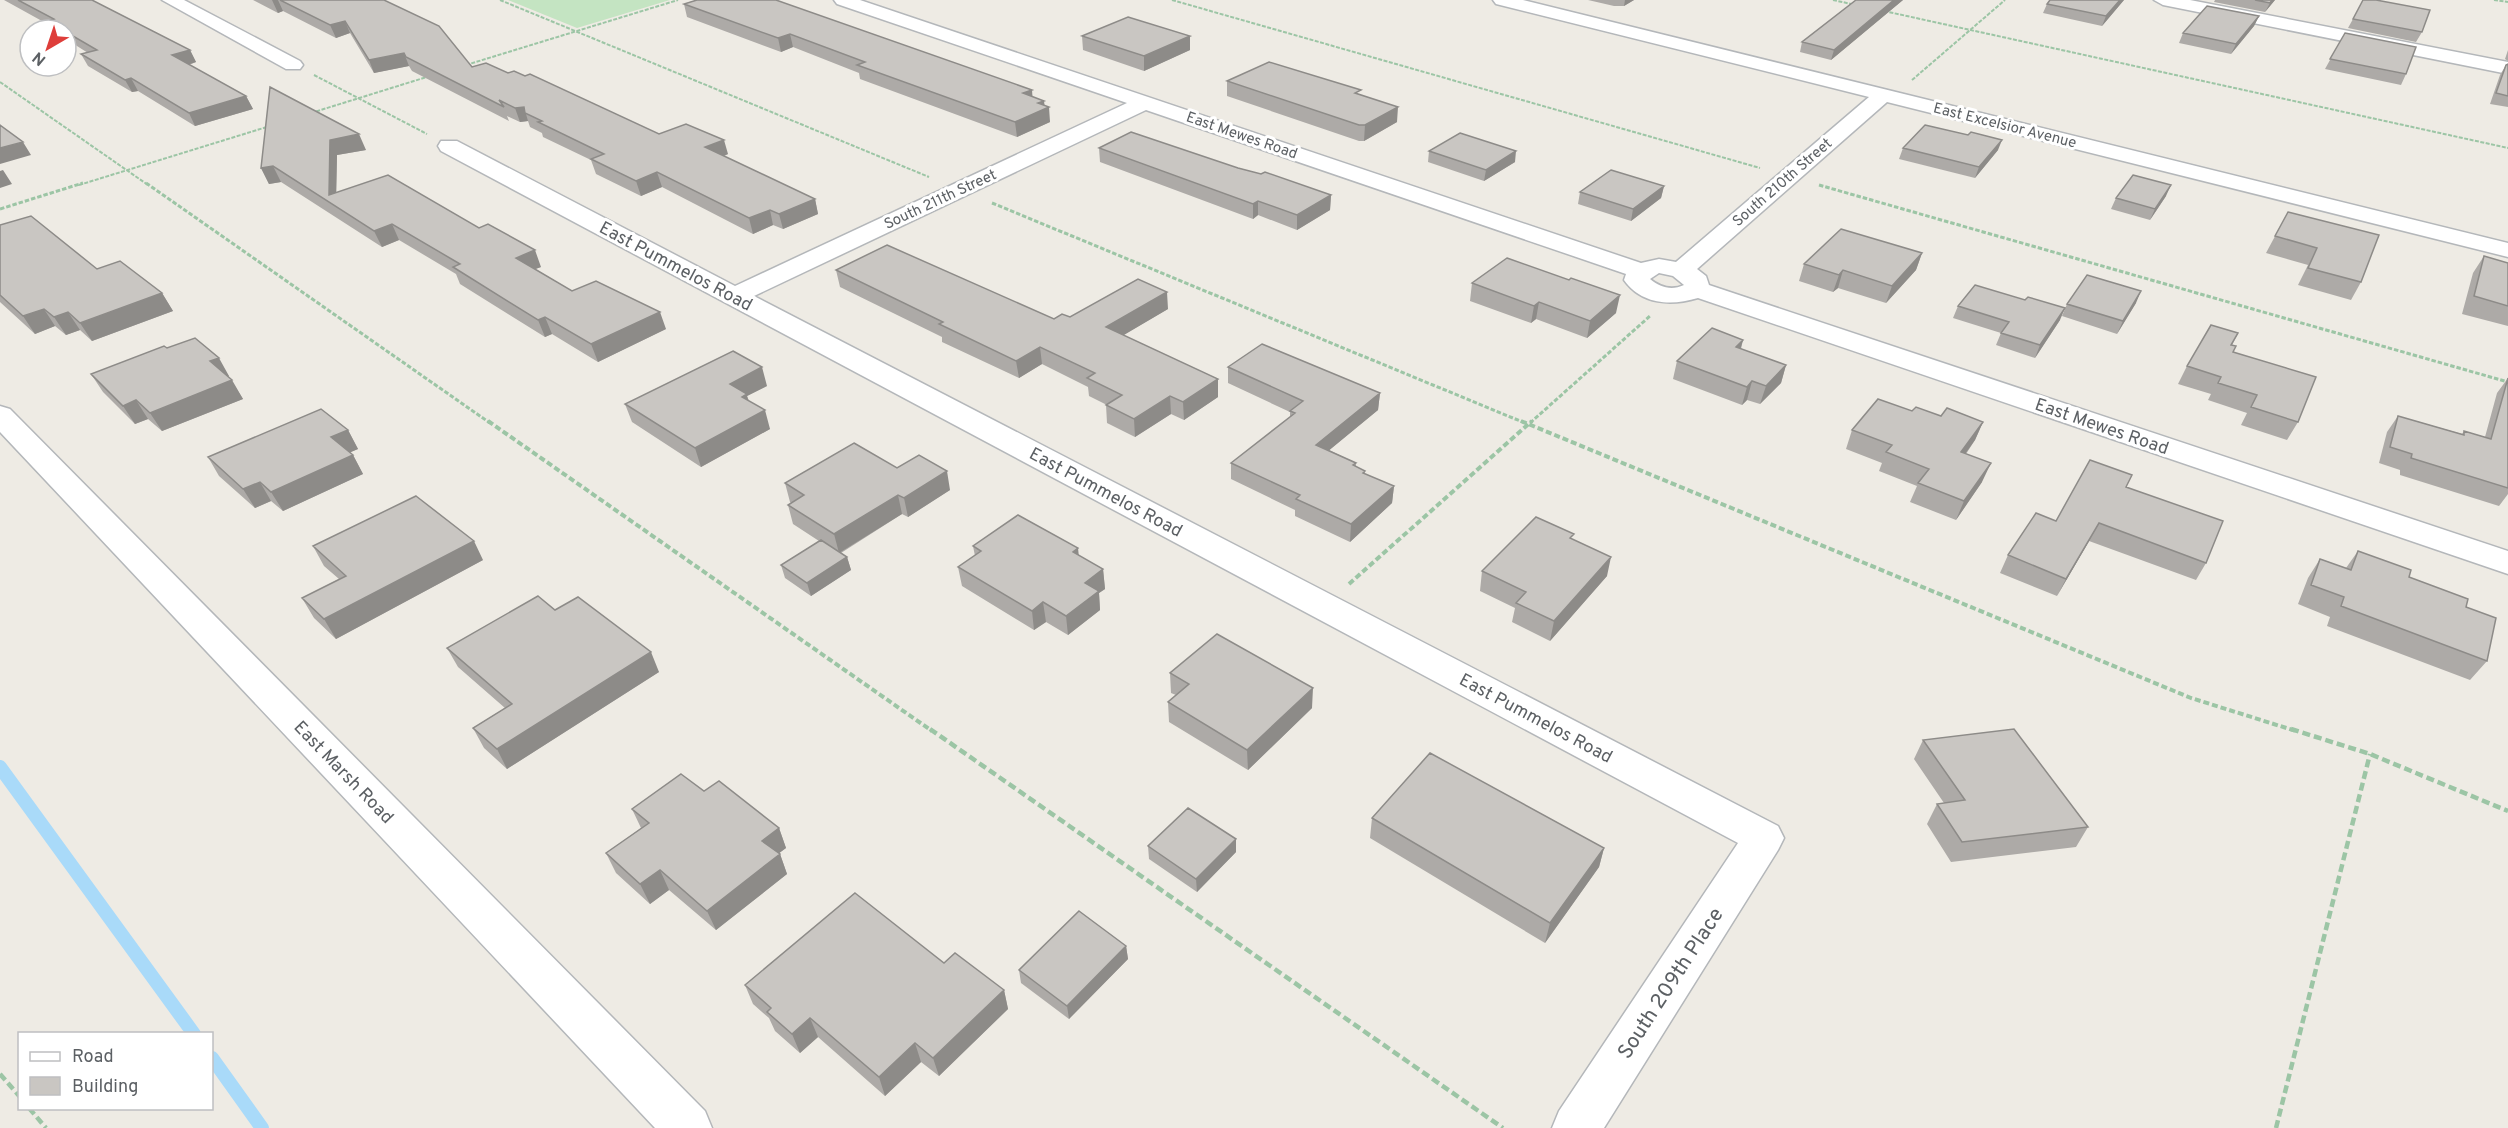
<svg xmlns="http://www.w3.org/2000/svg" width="2508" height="1128" font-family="Overpass,sans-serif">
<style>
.green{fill:#c4e4c2}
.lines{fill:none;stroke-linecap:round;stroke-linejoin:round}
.stream{stroke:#a9daf9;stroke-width:14}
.minor-casing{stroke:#b4b7ba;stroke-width:3}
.path-far3{stroke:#9cc5a5;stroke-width:2;stroke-dasharray:4 1.5;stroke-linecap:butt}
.path-far2{stroke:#9cc5a5;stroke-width:3;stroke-dasharray:4.5 2;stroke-linecap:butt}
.path-far1{stroke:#9cc5a5;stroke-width:4;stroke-dasharray:6 3;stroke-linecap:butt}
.path{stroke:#9cc5a5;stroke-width:4.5;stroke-dasharray:8 4;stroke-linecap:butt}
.minor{fill:#fff;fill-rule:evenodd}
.wall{fill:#adaaa7}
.shaded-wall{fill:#8d8b88}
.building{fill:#c9c6c2;stroke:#8d8b88;stroke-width:1.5}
.labels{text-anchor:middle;stroke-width:6;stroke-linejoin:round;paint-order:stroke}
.far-street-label{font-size:15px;fill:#5c6064;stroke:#fff}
.street-label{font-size:18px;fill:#5c6064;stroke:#fff}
.near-street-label{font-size:21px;fill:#5c6064;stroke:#fff}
</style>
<rect width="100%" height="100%" fill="#eeebe4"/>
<path class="green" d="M508,0H670L577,28Z"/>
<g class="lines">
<path class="stream" d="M0,767L194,1034
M212,1058L262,1128"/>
<g class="minor-casing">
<path id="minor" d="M162,0H184L300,61L303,65L300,69H286Z
M834,0H860L1641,263L1659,259L1676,262L1869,97L1496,4L1493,0H1523L2508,243V257L1887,102L1697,269L1706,276L1709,285L2508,551V574L1698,298C1671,306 1642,305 1624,280L1626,274L1146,110L754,296L1778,826L1784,838L1778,850L1604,1128H1552L1559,1111L1738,843L441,151L438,146L441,141H457L735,286L1127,103L837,4ZM1659,273L1673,276L1684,285C1671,291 1660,287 1650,279Z
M2154,0H2190L2508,62V74L2163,5Z
M0,406L10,409L705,1111L712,1128H655L0,432Z"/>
</g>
<path class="path-far3" d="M500,0L929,177
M1172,0L1760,168
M1833,0L1856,5
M2494,0L2508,2
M1884,11L2508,148
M466,65L678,0
M314,75L427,134
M1912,80L2005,0
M0,82L148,185
M311,113L430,76
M79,185L270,126"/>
<path class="path-far2" d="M146,183L490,423
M1819,185L2508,382
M992,203L1525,423
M0,209L83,183
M1530,423L1650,316"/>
<path class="path-far1" d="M488,421L932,731
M1521,421L2191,698L2296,731
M1349,584L1532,421"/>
<path class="path" d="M930,729L1503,1128
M2291,729L2370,754L2508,811
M0,1074L20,1097
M29,1108L46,1128
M2276,1128L2370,754"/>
<use href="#minor" class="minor"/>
</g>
<path class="wall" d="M4,0H92L190,50L196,62L189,65L246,96L253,109L195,126L138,91L132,92L88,66L81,54L88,53L66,39V30H53L51,26Z
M253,0H384L472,67L508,73L659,134L728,154L724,156L815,199L818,214L783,229L773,225L753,234L662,187L641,196L596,174L591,160L543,137L542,133L530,127L528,121L520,122L507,116L509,121L412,71L409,66L374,73L350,33L336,38L283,11L278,13Z
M1588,0H1634L1624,6H1614Z
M1856,0H1903L1831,60L1800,52L1802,42Z
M2124,0L2102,26L2043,13L2047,4Z
M2215,0H2275L2265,12L2214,2Z
M684,4L1032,90V97L1044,101V105L1050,122L1017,137L860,79L859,73L793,47L781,52L687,17Z
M2259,16L2254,26L2231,54L2179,43L2183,33Z
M2353,19L2422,32L2416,42L2348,28Z
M2345,33L2406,74L2401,85L2325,69Z
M1082,36L1190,50L1144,71L1083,50Z
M2508,50V61L2505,59Z
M2508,64V107L2490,104L2500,75L2506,65Z
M1227,81L1361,95L1397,122L1364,141H1359L1227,96Z
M270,87L366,150L337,155L336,192L541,267L535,269L572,291L666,329L598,362L552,334L545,337L460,284L456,274L399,240L382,247L281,182L269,184L261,168Z
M1968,135L1998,150L1975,178L1899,159L1903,148Z
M1099,148L1238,168L1331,195L1330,210L1297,230L1258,215L1253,219L1100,162Z
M1429,151L1515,162L1484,181L1428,162Z
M1664,186L1661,198L1631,221L1578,204L1580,192Z
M2166,196L2150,220L2111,209L2116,198Z
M2288,212L2361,282L2351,300L2298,285L2308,265L2266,253Z
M0,225L97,269L162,293L173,311L92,341L80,330L66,335L55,326L35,334L0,302Z
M1922,253L1916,270L1886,303L1838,288L1833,292L1799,281L1804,264Z
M2484,256L2508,263V326L2462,314L2473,273Z
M836,270L1054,319L1168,309L1123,335L1218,379V397L1184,420L1171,414L1135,437L1107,423L1106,405H1107L1089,396L1088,387L1042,364L1019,378L942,342V337L840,287Z
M1569,280L1616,313L1587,338L1536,319L1531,323L1470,301L1472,283Z
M2136,303L2117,334L2062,316L2067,304Z
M1958,306L2060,320L2035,358L1996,345L2001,333L1953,318Z
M2238,333L2232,345L2233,352L2298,422L2287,440L2241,425L2247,413L2208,400L2211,394L2178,384L2187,366Z
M1743,340L1741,349L1786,365L1781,383L1760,404L1747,400L1742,405L1673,379L1677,361Z
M167,348L229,376H228L243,399L162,431L148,419L135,424L103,392L91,374Z
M1228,367L1380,393L1378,410L1329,450L1356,463V467L1365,471V474L1394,486L1392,503L1350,542L1295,516V510L1231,479V463L1290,417V412L1228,383Z
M2508,378V494L2499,506L2400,475V470L2379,463L2387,432L2398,416L2462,434L2464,431L2485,437L2497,393Z
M767,386L747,396L749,401L770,429L701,467L632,422L625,404Z
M1912,411L1983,422L1975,440L1966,454L1982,482L1956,520L1910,502L1917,486L1879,471L1882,463L1846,449L1852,430Z
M348,430L358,449L350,452L353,455L363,474L283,511L271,501L255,508L219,476L208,457Z
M897,468L950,490L908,517L902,514L841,553L847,557L851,570L811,596L785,578L781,565L819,541L793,524L788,505L791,503L790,502L785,483Z
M2126,487L2206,563L2196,580L2089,541L2057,596L2000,573L2008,555L2056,521Z
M1573,540L1607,576L1550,641L1512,622L1515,608L1480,591L1482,571Z
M313,546L483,560L336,639L314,618L302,598L339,579L324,566Z
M973,546L1079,556L1103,569L1105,589L1099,593L1100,610L1068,635L1046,622L1034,630L962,586L958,567L975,556Z
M2358,551L2466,607L2487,661L2470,680L2327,626L2330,617L2298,604L2308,578L2320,559L2346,568Z
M555,610L659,672L507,769L484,748L473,728L505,708L458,667L447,648Z
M1170,673L1312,708L1248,770L1169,722L1168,702L1176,695L1171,693Z
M1923,740L2088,827L2076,847L1951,862L1927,824L1937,804L1944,803L1914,759Z
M704,791L779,828L786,848L779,853L780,854L787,874L716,930L669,890L650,904L616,873L606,853L641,828L632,809Z
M1372,818L1604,848L1599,867L1545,943L1370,838Z
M1236,839V852L1197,892L1149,859L1148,846Z
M1126,946L1128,959L1069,1019L1021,983L1019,970Z
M944,963L1004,990L1008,1009L939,1076L921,1062L885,1096L818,1037L800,1053L775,1031L769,1018L753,1004L745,985Z"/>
<path class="shaded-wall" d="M272,0H278L283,11L278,13Z
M1625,0H1634L1624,6Z
M1894,0H1903L1831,60L1834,50Z
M2120,0H2124L2102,26L2106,16Z
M2272,0H2275L2265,12L2270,3Z
M2259,16L2254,26L2231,54L2236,44Z
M345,21L350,33L336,38L330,25Z
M790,34L793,47L781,52L778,38Z
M1190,36V50L1144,71V56Z
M190,50L196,62L178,68L172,55Z
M404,53L409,66L374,73L369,60Z
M131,78L138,91L132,92L125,80Z
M1032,90L1033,104L1023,93Z
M246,96L253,109L195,126L189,113Z
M1044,101L1045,109L1049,107L1050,122L1017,137L1015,122L1038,103Z
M524,107L528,121L520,122L515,108Z
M1398,107L1397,122L1364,141L1365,125Z
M359,134L366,150L337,155L336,206L329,195L330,140Z
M724,140L728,154L709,162L705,147Z
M2002,140L1998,150L1975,178L1979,167Z
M23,142L31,155L0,164V148Z
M1516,151L1515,162L1484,181L1486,170Z
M273,166L281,182L269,184L261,168Z
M3,170L12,184L0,188V171Z
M657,172L662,187L641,196L636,181Z
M2171,185L2166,196L2150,220L2155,209Z
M1664,186L1661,198L1631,221L1633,209Z
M1331,195L1330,210L1297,230V215Z
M815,199L818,214L783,229L779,214Z
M1258,201V215L1253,219V204Z
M770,210L773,225L753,234L749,218Z
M392,224L399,240L382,247L374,231Z
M535,250L541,267L522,274L516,258Z
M1922,253L1916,270L1886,303L1892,286Z
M1843,270L1838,288L1833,292L1839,275Z
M2141,291L2136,303L2117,334L2123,321Z
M1167,292L1168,309L1107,345L1106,327Z
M162,293L173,311L92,341L80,323Z
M1620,295L1616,313L1587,338L1590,321Z
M1539,302L1536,319L1531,323L1534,306Z
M2065,308L2060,320L2035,358L2040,345Z
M44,309L55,326L35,334L23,316Z
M68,312L80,330L66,335L54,317Z
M660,312L666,329L598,362L591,344Z
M545,317L552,334L545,337L538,320Z
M1743,340L1738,357L1736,347Z
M1040,347L1042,364L1019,378L1016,361Z
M219,358L229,376L221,379L210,361Z
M1786,365L1781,383L1760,404L1766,386Z
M762,367L767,386L747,396L752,412L730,384Z
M1218,379V397L1184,420L1183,402Z
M232,380L243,399L162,431L150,413Z
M1752,381L1747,400L1742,405L1747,387Z
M1380,393L1378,410L1315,462L1316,445Z
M1170,396L1171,414L1135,437L1134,419Z
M136,400L148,419L135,424L123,406Z
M765,410L770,429L701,467L695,448Z
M1983,422L1975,440L1953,471L1961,452Z
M348,430L358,449L342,456L331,437Z
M353,455L363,474L283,511L271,492Z
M1991,463L1982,482L1956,520L1964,501Z
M947,471L950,490L908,517L904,498Z
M260,482L271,501L255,508L243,489Z
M1394,486L1392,503L1350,542L1351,524Z
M898,495L902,514L839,553L834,534Z
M2099,523L2089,541L2057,596L2066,579Z
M474,541L483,560L336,639L324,619Z
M1078,548L1080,567L1073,552Z
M847,557L851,570L811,596L807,583Z
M1611,557L1607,576L1550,641L1554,621Z
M1103,569L1105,589L1099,593L1100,610L1068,635L1066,616L1085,583Z
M1043,602L1046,622L1034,630L1032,611Z
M651,652L659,672L507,769L497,749Z
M1313,688L1312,708L1248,770L1247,750Z
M779,828L786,848L770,860L762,841Z
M1236,839V852L1197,892L1196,879Z
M1604,848L1599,867L1545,943L1550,923Z
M780,854L787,874L716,930L707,911Z
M660,870L669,890L650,904L640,884Z
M1126,946L1128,959L1069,1019L1067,1006Z
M1004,990L1008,1009L939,1076L933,1058Z
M810,1018L818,1037L800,1053L792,1034Z
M915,1043L921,1062L885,1096L879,1077Z"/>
<path class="building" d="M18,0H92L190,50L172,55L246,96L189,113L131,78L125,80L81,54L97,50L66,32V30H63L48,21L54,19Z
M280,0H384L439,26L472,67L486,63L508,73L514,71L525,76L530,74L659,134L686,124L724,140L705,147L815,199L779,214L770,210L749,218L657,172L636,181L591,159L604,154L538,122L542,121L525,113L524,107L515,108L499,100L504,107L406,57L404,53L369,60L345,21L330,25Z
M697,0H776L1032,90L1023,93L1044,101L1038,103L1049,107L1015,122L857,65L865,62L790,34L778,38L684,4Z
M1856,0H1894L1834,50L1802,42Z
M2050,0H2120L2106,16L2047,4Z
M2255,0H2272L2270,3Z
M2363,0H2376L2430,10L2422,32L2353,19Z
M2207,6L2259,16L2236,44L2183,33Z
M1128,17L1190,36L1144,56L1082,36Z
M2345,33L2416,47L2406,74L2330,59Z
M1269,62L1361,90L1355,93L1398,107L1365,125H1359L1227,81Z
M2508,64V96L2496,93L2506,65Z
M270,87L359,134L330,140L329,195L388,175L479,228L488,224L535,250L516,258L572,291L596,281L660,312L591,344L545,317L538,320L453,267L460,264L392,224L374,231L273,166L261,168Z
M0,125L23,142L0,148Z
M1925,125L1968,135L1971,132L2002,140L1979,167L1903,148Z
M1131,132L1238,168L1261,174L1265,172L1331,195L1297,215L1258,201L1253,204L1099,148Z
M1460,133L1516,151L1486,170L1429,151Z
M1611,170L1664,186L1633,209L1580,192Z
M2133,175L2171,185L2155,209L2116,198Z
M2288,212L2379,235L2361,282L2308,268L2317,248L2275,236Z
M31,216L97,269L120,261L162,293L80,323L68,312L54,317L44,309L23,316L0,295V225Z
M1841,229L1922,253L1892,286L1843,270L1839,275L1804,264Z
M887,245L1054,319L1062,314L1070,317L1138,279L1167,292L1106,327L1218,379L1183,402L1170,396L1134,419L1106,405L1122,395L1087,378L1095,373L1040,347L1016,361L939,324L943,322L836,270Z
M2484,256L2508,263V306L2474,296Z
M1507,258L1569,280L1571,278L1620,295L1590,321L1539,302L1534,306L1472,283Z
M2087,275L2141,291L2123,321L2067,304Z
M1975,285L2025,300L2028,297L2065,308L2040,345L2001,333L2009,322L1958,306Z
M2211,325L2238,333L2231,345L2236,346L2233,352L2316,377L2298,422L2251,407L2257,395L2218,383L2221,377L2187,366Z
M1712,328L1743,340L1736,347L1786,365L1766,386L1752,381L1747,387L1677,361Z
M195,338L219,358L210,361L232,380L150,413L136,400L123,406L91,374L164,346L167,348Z
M1262,344L1380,393L1316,445L1356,463L1353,465L1365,471L1363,473L1394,486L1351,524L1296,499L1300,495L1231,463L1295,413L1290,411L1303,401L1228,367Z
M733,351L762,367L730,384L747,394L742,397L765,410L695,448L625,404Z
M2508,378V488L2411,458L2412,454L2390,447L2398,416L2464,435V431L2491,439Z
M1878,399L1912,411L1916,407L1941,416L1947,408L1983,422L1961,452L1991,463L1964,501L1918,483L1929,469L1886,452L1892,445L1852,430Z
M321,409L348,430L331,437L353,455L271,492L260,482L243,489L208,457Z
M854,443L897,468L919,455L947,471L904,498L898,495L834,534L788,505L804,495L785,483Z
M2090,460L2132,475L2126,487L2223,521L2206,563L2099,523L2066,579L2008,555L2036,513L2056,521Z
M416,496L474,541L324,619L302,598L346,576L313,546Z
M1018,515L1078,548L1073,552L1103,569L1085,583L1099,591L1066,616L1043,602L1032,611L958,567L981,551L973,546Z
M1536,517L1574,534L1570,538L1611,557L1554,621L1516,603L1526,592L1482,571Z
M821,540L847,557L807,583L781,565Z
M2358,551L2411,570L2409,577L2468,599L2466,607L2496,618L2487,661L2341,606L2344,597L2311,585L2320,559L2351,570Z
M538,596L555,610L578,597L651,652L497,749L473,728L512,704L447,648Z
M1217,634L1313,688L1247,750L1168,702L1189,684L1170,673Z
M2014,729L2088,827L1962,842L1937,804L1965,800L1923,740Z
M1430,753L1604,848L1550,923L1372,818Z
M681,774L704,791L719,781L779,828L762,841L780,854L707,911L660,870L640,884L606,853L649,823L632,809Z
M1188,808L1236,839L1196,879L1148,846Z
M855,893L944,963L955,953L1004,990L933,1058L915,1043L879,1077L810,1018L792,1034L767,1012L771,1008L745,985Z
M1079,911L1126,946L1067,1006L1019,970Z"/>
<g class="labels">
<g class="far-street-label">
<text transform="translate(2005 125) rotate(14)" y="5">East Excelsior Avenue</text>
<text transform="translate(1242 135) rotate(19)" y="5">East Mewes Road</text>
<text transform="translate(1782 182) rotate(-41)" y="5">South 210th Street</text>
<text transform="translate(940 199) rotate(-25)" y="5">South 211th Street</text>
</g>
<g class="street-label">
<text transform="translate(676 266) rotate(28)" y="6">East Pummelos Road</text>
<text transform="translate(2102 426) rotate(19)" y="6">East Mewes Road</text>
<text transform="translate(1106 492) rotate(28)" y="6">East Pummelos Road</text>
<text transform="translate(1536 718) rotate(28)" y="6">East Pummelos Road</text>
<text transform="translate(344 772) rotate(46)" y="6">East Marsh Road</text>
</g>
<g class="near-street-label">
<text transform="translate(1670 983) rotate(-57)" y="7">South 209th Place</text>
</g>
</g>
<rect x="18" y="1032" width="195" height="78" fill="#ffffff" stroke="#bebfc1" stroke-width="1.5"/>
<rect x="30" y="1052" width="30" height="9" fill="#ffffff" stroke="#bebfc1" stroke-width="1.5"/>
<text x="72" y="1062" font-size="18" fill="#5c6064">Road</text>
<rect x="30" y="1077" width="30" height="18" fill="#c9c6c2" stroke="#bebfc1" stroke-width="1.5"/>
<text x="72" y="1092" font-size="18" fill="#5c6064">Building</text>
<g transform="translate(48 48) rotate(219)"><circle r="28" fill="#ffffff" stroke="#bebfc1" stroke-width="1.5"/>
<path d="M0-4.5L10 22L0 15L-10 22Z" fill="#de3e3a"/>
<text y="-9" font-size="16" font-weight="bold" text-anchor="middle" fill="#5c6064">N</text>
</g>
</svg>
